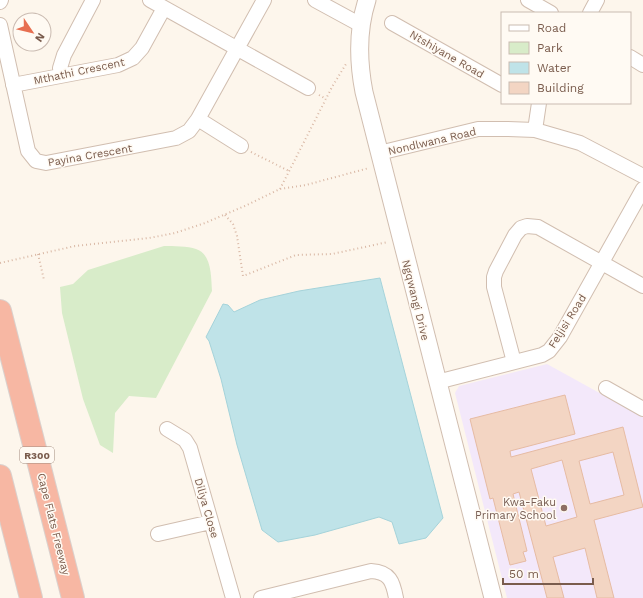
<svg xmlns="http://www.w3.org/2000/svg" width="643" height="598" font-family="'Work Sans',sans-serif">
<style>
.education{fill:#f3e8fa}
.green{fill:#d8ecc9}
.water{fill:#bfe3e8;stroke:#a5d3da}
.building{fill:#f3d5c3;stroke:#e6bba3;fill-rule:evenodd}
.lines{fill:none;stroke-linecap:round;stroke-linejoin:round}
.minor-casing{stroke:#d1beb0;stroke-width:16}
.tertiary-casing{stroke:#d1beb0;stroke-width:19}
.motorway-casing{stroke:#dad1cd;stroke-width:24}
.path{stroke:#d9b8a5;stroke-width:2;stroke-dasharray:1 3;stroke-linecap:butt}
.minor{stroke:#fff;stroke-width:14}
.tertiary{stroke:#fff;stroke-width:17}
.motorway{stroke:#f7b7a3;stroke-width:22}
.education-dot{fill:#8d6e63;stroke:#fffaf3;stroke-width:1.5}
.labels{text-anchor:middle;stroke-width:3;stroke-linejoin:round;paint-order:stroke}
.shield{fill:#fffaf3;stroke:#a28b7f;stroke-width:1}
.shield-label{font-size:10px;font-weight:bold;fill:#7a5c4d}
.street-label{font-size:11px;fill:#7a5c4d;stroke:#fffaf3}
.education-label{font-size:11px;fill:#785e54;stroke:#fffaf3;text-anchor:end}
</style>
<rect width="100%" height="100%" fill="#fdf6ec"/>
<path class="education" d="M547,364L643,417V598H507L455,393L459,386Z"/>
<path class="green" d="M164,246C173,246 188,246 196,249C212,254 211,277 212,291L156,398L129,396L115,413L113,453L100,445L83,399L62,313L60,287L73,284L88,270Z"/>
<path class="water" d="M380,278L443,518L426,538L399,544L392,522L379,517L315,535L278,542L262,530L237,445L221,379L209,341L206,337L223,304L228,305L234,312L260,300L299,291Z"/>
<path class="building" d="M565,395L575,434L510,451L511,457L623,427L643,507L594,520L614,598H597L585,548L553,557L564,598H547L519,492L513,494L527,551L523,552L526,561L510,565L493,498L490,499L470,419ZM613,452L624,495L590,504L579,461ZM562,460L577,517L546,526L531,469Z"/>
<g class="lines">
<g class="minor-casing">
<path id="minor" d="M150,0L308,88
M315,0L361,25
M528,0L551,13
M0,2L1,0
M590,13L597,0
M392,23L502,85
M0,25L28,151L36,161L46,163L176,138L189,131L198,119L264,0
M630,57L643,65
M61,75L60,68L64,55L93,0
M13,85L118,65L133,58L142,48L164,8
M198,119L241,146
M535,130L539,103
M379,153L478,129H507L535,130L580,143L643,176
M514,362L494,287V277L496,271L515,235L521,228L527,226L538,227L643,286
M437,382L542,355L549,351L560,337L643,189
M606,388L643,409
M167,429L185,440L190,448L233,598
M158,534L211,522
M261,598L371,571C390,572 393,582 396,598"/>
</g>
<g class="tertiary-casing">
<path id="tertiary" d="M367,0C357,31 358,61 364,92L493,598"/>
</g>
<g class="motorway-casing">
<path id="motorway" d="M0,311L73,598
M0,476L31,598"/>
</g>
<path class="path" d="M319,95L326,99
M251,152L289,171
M280,189L332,87L346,64
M225,215L233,224L237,236L243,276L296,255L332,254L388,242
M38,254L44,280
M0,263L75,246L149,238L175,233L205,223L247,205L280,189L306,185L369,168"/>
<use href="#minor" class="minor"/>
<use href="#tertiary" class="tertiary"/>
<use href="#motorway" class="motorway"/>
</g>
<circle class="education-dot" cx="564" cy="508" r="4"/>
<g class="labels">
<rect class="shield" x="20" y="447" width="34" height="16" rx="3"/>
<g class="shield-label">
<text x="37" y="459">R300</text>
</g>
<g class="street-label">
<text transform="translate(447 54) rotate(30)" y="4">Ntshiyane Road</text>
<text transform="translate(79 71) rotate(-12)" y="4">Mthathi Crescent</text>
<text transform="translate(432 141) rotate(-13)" y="4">Nondlwana Road</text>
<text transform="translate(90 155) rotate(-10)" y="4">Payina Crescent</text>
<text transform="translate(416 300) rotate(76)" y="4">Ngqwangi Drive</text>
<text transform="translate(567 321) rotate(-58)" y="4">Feljisi Road</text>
<text transform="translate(207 508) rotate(74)" y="4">Diliya Close</text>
<text transform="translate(54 524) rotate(76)" y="4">Cape Flats Freeway</text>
</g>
<g class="education-label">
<text x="556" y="506">Kwa-Faku<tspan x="556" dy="13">Primary School</tspan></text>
</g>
</g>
<rect x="501" y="12" width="130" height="92" fill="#fffaf3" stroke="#cabbb1"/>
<rect x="509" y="25" width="20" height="6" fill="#ffffff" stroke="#cabbb1"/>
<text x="537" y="32" font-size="12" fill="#7a5c4d">Road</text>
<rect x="509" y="42" width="20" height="12" fill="#d8ecc9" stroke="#cabbb1"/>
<text x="537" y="52" font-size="12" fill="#7a5c4d">Park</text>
<rect x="509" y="62" width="20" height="12" fill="#bfe3e8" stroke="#cabbb1"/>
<text x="537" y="72" font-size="12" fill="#7a5c4d">Water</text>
<rect x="509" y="82" width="20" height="12" fill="#f3d5c3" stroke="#cabbb1"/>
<text x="537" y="92" font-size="12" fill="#7a5c4d">Building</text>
<g transform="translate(32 32) rotate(125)"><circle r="19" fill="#fffaf3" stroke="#cabbb1"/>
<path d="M0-3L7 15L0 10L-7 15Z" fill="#e76f51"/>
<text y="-6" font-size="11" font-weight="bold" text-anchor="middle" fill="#7a5c4d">N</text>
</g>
<path d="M503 578v6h90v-6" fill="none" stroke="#7a5c4d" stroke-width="2"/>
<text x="509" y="578" font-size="12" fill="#7a5c4d" stroke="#fffaf3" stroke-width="3" paint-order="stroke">50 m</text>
</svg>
